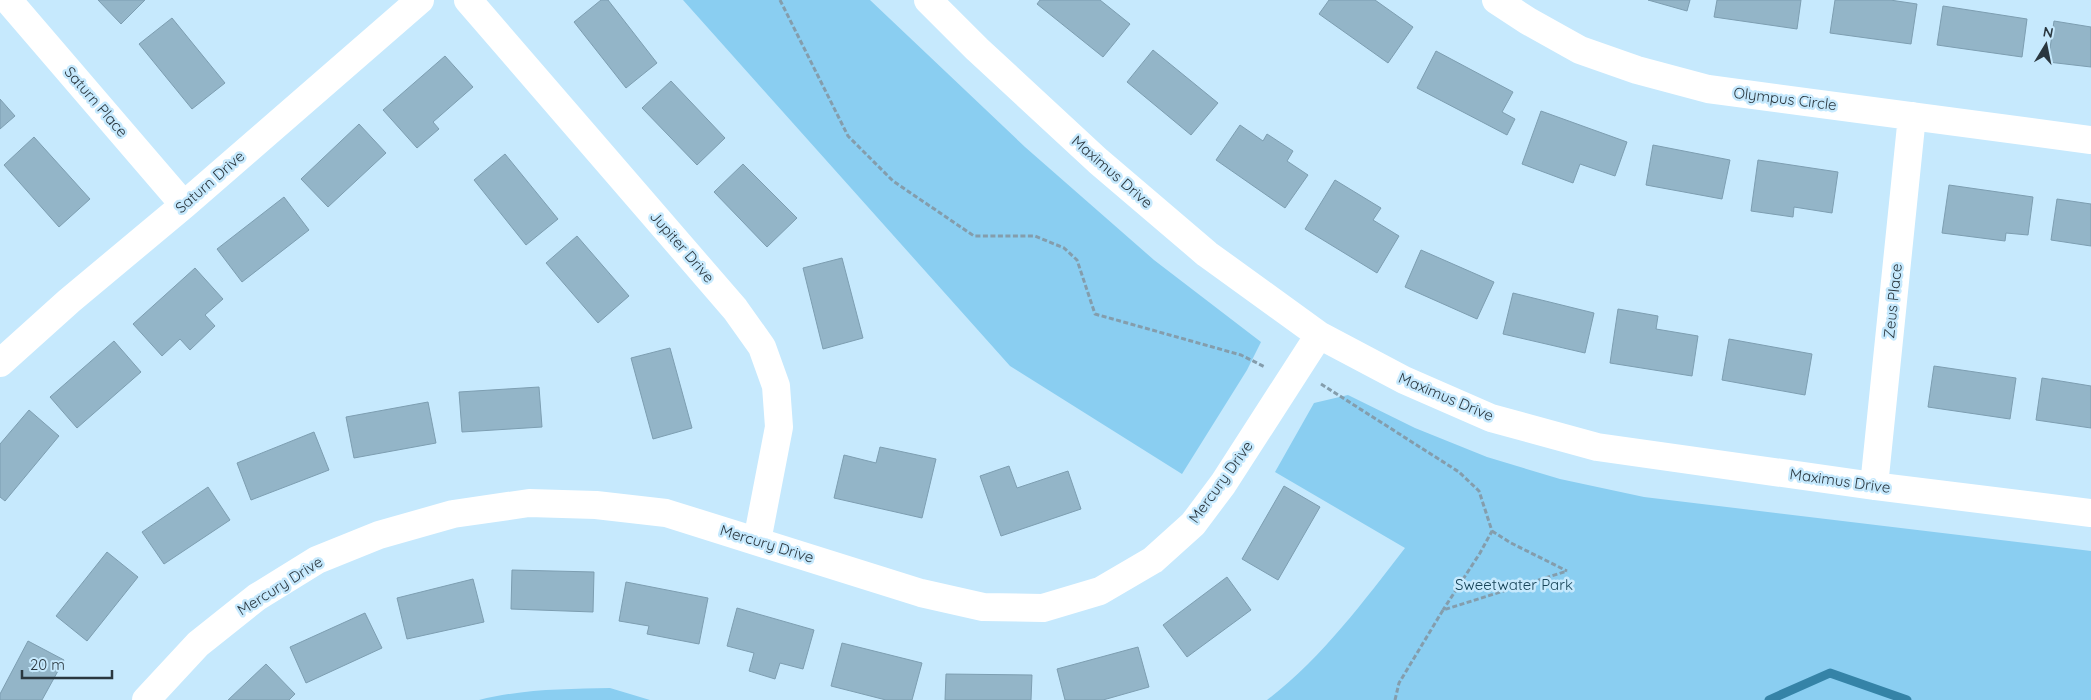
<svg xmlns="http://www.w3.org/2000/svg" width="2091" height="700" font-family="Quicksand,sans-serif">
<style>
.park{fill:#8acef1}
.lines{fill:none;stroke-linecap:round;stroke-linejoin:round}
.stream{stroke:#3583a7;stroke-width:9}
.building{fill:#93b5c8;stroke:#7d9eb1}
.path{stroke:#849dac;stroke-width:3;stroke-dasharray:5 2.5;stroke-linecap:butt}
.street{stroke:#fff;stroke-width:28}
.labels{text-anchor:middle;stroke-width:5;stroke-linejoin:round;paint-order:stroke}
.street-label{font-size:15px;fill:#2a373f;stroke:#c6e9fd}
.park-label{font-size:15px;fill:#174357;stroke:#c6e9fd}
</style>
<rect width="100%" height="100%" fill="#c6e9fd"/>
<path class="park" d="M683,0H870L1025,147L1154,260L1261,342L1247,370L1182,474L1010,366Z
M1348,395L1415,428L1487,457L1560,479L1644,497L2091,551V700H1267C1322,658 1363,602 1405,548L1275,472L1314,403Z
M610,688L650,700H479C522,689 566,689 610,688Z"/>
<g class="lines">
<path class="stream" d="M1769,700L1830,673L1907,700"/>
</g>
<path class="building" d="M98,0H145L121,24Z
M601,0H608L657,63L626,88L574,22Z
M1040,0H1100L1130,24L1103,57L1037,4Z
M1329,0H1375L1413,27L1388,63L1319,14Z
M1648,0H1690L1687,11Z
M1717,0H1801L1797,29L1714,17Z
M1835,0H1890L1917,4L1911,44L1830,33Z
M1943,6L2027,19L2022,57L1937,45Z
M172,18L225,83L192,109L139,44Z
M2054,21L2091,27V67L2048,62Z
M1153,50L1218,103L1191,135L1127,82Z
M1436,51L1513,92L1502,112L1515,119L1507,135L1417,88Z
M445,56L473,87L433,122L439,129L417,148L383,110Z
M671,81L725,138L697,165L642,108Z
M0,99L15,116L0,129Z
M1541,111L1627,142L1615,176L1580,164L1573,183L1522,164Z
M359,124L386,153L328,207L301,179Z
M1240,125L1263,141L1267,134L1293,151L1287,161L1308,175L1285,208L1216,160Z
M34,137L90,199L59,227L4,165Z
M1653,145L1730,160L1722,199L1646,185Z
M505,154L558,219L526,245L474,180Z
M1758,160L1838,172L1832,213L1794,207L1793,217L1751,211Z
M743,164L797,218L767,247L714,192Z
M1335,180L1381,208L1373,220L1399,236L1377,273L1305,229Z
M1949,185L2033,197L2028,235L2006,233L2005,241L1942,233Z
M284,197L309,230L242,282L217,249Z
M2057,199L2091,204V246L2051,240Z
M577,236L629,296L598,323L546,263Z
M1421,250L1494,282L1477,319L1405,287Z
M842,258L863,338L823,349L803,268Z
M195,268L223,299L205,315L215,326L190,350L180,339L162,356L133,324Z
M1513,293L1594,313L1585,353L1503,334Z
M1618,309L1658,316L1656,329L1698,336L1692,376L1610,363Z
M1729,339L1812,354L1805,395L1722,380Z
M114,341L141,372L77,428L50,397Z
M670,348L692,428L653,439L631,358Z
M1934,366L2016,378L2010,419L1928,407Z
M2042,378L2091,386V428L2036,420Z
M539,387L542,427L462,432L459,392Z
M428,402L436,443L354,458L346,417Z
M29,410L59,436L5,501L0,497V444Z
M314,432L329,470L251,500L237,463Z
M880,447L936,459L922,518L834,498L844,455L876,463Z
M1009,466L1017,488L1068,471L1081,509L1001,536L980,476Z
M1284,486L1320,507L1278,580L1242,559Z
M208,487L230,520L164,564L142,532Z
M107,552L138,577L87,641L56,616Z
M512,570L594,572L593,612L511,609Z
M1227,577L1251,610L1187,657L1163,625Z
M473,579L484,622L407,639L397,598Z
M626,582L708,598L699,644L647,634L649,626L619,621Z
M737,608L814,630L803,669L780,663L775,679L749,671L754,653L727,646Z
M365,613L382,648L306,683L290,647Z
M28,641L64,660L42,700H0V694Z
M842,643L922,663L912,700H886L831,686Z
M1138,647L1149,687L1103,700H1065L1057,669Z
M266,664L295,694L289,700H228Z
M946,674L1032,675L1031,700H945Z"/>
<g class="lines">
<path class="path" d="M780,0L848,136L893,181L974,236H1035L1064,248L1077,260L1095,314L1241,355L1265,367
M1321,384L1459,472L1479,491L1492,531L1480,553L1443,610
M1492,531L1511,543L1567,571
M1395,700L1399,683L1443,610L1567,571"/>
<path class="street" d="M8,0L184,205
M468,0L735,309L762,347L776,386L779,427L757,541
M928,0L977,49L1098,161L1207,254L1319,335L1404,380L1491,418L1597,447L1874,486L2091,513
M1496,0L1528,21L1580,50L1637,70L1708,89L2091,140
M0,363L69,301L184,205L420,0
M1874,486L1912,116
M146,700L198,644L257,597L317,560L379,535L453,514L529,503L596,505L666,513L921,593L983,607L1043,608L1100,591L1153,560L1193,524L1223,484L1319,335"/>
</g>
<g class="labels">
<g class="street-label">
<text transform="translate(1785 99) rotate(7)" y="5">Olympus Circle</text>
<text transform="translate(96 102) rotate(49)" y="5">Saturn Place</text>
<text transform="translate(1112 172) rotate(41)" y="5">Maximus Drive</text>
<text transform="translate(210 182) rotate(-41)" y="5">Saturn Drive</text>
<text transform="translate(682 247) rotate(49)" y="5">Jupiter Drive</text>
<text transform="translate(1893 301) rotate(-84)" y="5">Zeus Place</text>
<text transform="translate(1446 397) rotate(23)" y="5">Maximus Drive</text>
<text transform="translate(1840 481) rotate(8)" y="5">Maximus Drive</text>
<text transform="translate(1221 482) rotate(-54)" y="5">Mercury Drive</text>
<text transform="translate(767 544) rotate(17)" y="5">Mercury Drive</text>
<text transform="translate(280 586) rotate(-32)" y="5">Mercury Drive</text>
</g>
<g class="park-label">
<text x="1514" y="590">Sweetwater Park</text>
</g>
</g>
<g transform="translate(2046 45) rotate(10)" stroke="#c6e9fd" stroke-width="4" paint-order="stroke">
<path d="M0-4L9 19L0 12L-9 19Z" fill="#2a373f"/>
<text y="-8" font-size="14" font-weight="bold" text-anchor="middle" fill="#2a373f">N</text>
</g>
<path d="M22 670v8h90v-8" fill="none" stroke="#2a373f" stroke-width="2.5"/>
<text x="30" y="670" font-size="15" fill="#2a373f" stroke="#c6e9fd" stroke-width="4" paint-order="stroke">20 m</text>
</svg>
